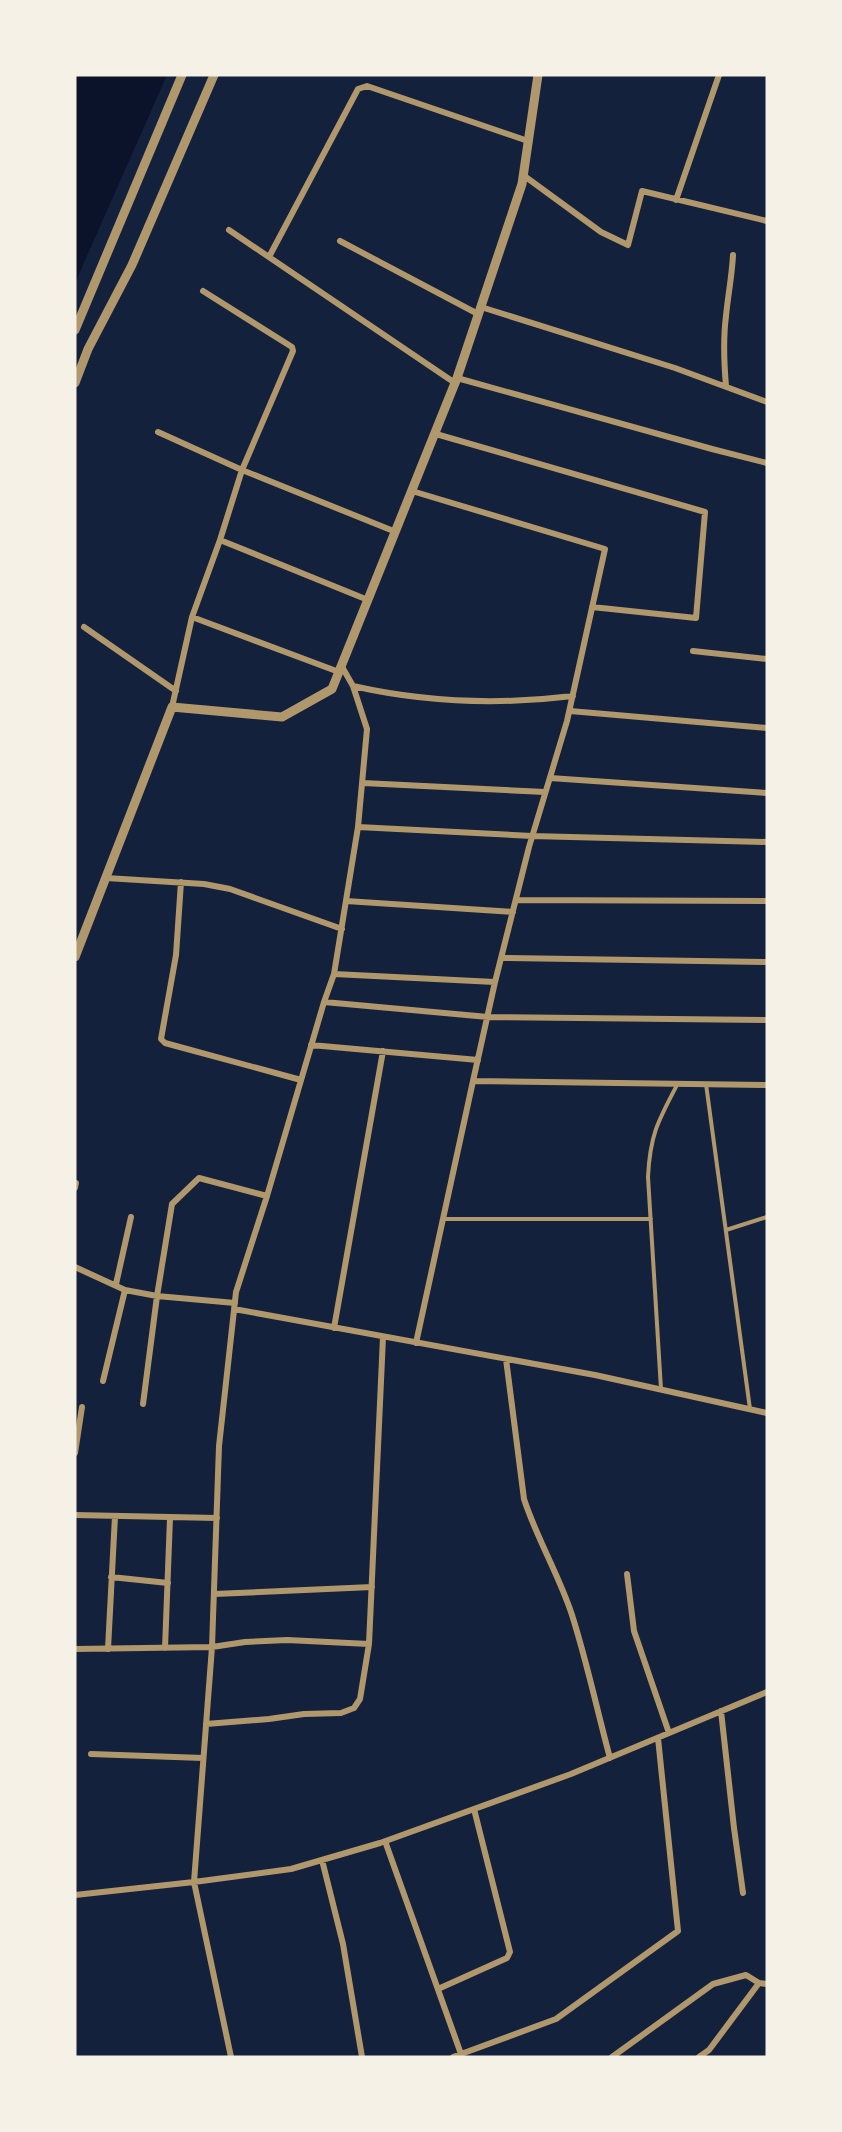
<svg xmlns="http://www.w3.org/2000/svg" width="842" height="2132" font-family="'Exo 2',sans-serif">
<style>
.water{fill:#0b132b}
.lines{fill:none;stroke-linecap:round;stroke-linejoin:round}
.service{stroke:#b1986c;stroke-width:4}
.minor{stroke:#b1986c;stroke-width:6}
.tertiary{stroke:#b1986c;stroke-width:9}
</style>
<rect width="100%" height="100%" fill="#14213d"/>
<path class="water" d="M75,75H167L75,283Z"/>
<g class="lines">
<path class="service" d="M706,1084L750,1409
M443,1219H651
M726,1230L767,1217
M661,1389L648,1177C650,1135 658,1121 677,1085"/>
<path class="minor" d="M523,175L601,232L628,245L642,191L767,221
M676,200L719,75
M229,230L455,383
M340,241L478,314
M269,257L358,89L367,86L528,141
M203,291L292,347L293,351L242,470L220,540L192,617L339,672
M481,307L675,368L767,402
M457,378L712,449L767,463
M726,386C724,363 723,339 726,316C728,295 732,276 733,255
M158,432L242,470L396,532
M436,434L705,512L696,618L592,607
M412,491L605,549L567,721L529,847L495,982L473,1081L767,1085
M220,540L368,600
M84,627L176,691
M693,651L767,659
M353,686C424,702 500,705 573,696
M172,707L192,617
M570,711L767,728
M550,778L767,793
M363,783L545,792
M358,827L532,836L767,842
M106,878L204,884L230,889L342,929
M181,882L176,955L161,1039L165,1043L301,1080
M516,900L767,901
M346,901L513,912
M502,958L767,962
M334,974L495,982
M324,1002L488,1017L767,1020
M311,1045L478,1060
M75,1188L76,1183
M75,1267L125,1290L157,1296L235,1303
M116,1284L131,1217
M234,1309L595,1375L767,1413
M334,1328L383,1051
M416,1343L473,1081
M506,1359L524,1499C537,1539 559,1575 572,1615C587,1662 597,1710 610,1758
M103,1381L125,1290
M143,1404L157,1296L172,1204L199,1178L267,1196
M75,1453L82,1407
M75,1515L217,1518
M627,1574L634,1631L669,1733
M111,1577L168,1583
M214,1594L372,1587
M165,1648L170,1518
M75,1649L212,1647L245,1642L287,1640L369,1644
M108,1649L115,1516
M721,1711L734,1828L743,1893
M206,1724L269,1719L304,1714L341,1713L354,1708L360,1699L369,1644L383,1337
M91,1754L203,1758
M385,1841L461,2054
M322,1860L343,1944L362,2057
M75,1895L194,1882L291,1869L380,1843L571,1774L767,1692
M438,1989L507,1958L510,1952L474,1809
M231,2057L194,1882L212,1647L219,1446L236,1292L267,1196L324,1002L334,974L358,827L367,729L353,686L341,665
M453,2057L556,2019L678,1931L658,1738
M612,2057L713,1984L746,1975L759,1983
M699,2057L709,2050L759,1983L767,1984"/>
<path class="tertiary" d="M75,330L182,75
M75,383L88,349L132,265L214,75
M75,957L172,707L282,717L332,689L457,378L522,184L538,75"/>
</g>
<rect width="842" height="2132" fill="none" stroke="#f6f1e7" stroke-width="153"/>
</svg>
